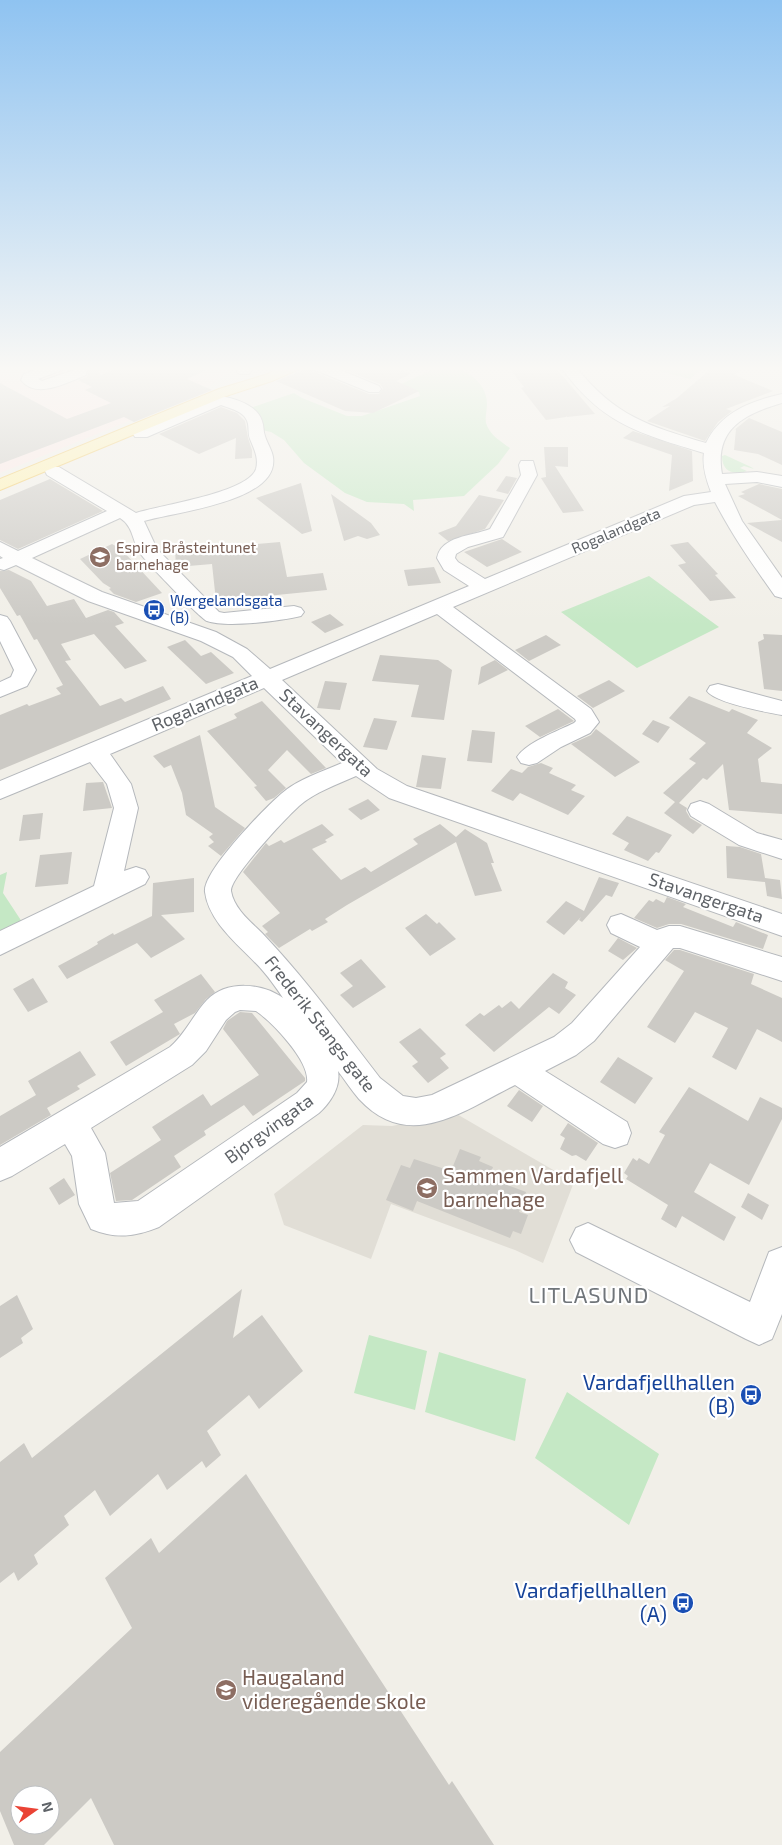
<svg xmlns="http://www.w3.org/2000/svg" width="782" height="1845" font-family="'Exo 2',sans-serif">
<style>
.education{fill:#e1ded6}
.medical{fill:#fce8e6}
.green{fill:#c5e8c5}
.building{fill:#cccac5;fill-rule:evenodd}
.lines{fill:none;stroke-linecap:round;stroke-linejoin:round}
.minor-casing{stroke:#b5b8bc;stroke-width:2}
.major-casing{stroke:#f2c960;stroke-width:2}
.minor{fill:#fff;fill-rule:evenodd}
.major{fill:#fff2af;fill-rule:evenodd}
.labels{text-anchor:middle;stroke-width:4.5;stroke-linejoin:round;paint-order:stroke}
.far-street-label{font-size:15px;fill:#5f6368;stroke:#fff}
.far-education-label{font-size:15px;fill:#785e54;stroke:#fff;text-anchor:start}
.far-transit-label{font-size:15px;fill:#164399;stroke:#fff;text-anchor:start}
.street-label{font-size:18px;fill:#5f6368;stroke:#fff}
.near-education-label{font-size:21px;fill:#785e54;stroke:#fff;text-anchor:start}
.near-transit-label{font-size:21px;fill:#164399;stroke:#fff;text-anchor:end}
.near-neighbourhood-label{font-size:22px;letter-spacing:1px;fill:#70757a;stroke:#fff}
</style>
<rect width="100%" height="100%" fill="#f1efe8"/>
<path class="education" d="M455,1113L574,1182L543,1263L515,1250L391,1204L371,1259L284,1225L274,1194L363,1125L392,1126Z"/>
<path class="medical" d="M0,367H228L229,368L228,373L199,393L0,473Z"/>
<path class="green" d="M457,367C472,374 487,386 487,404C487,410 485,417 486,423C489,434 501,442 510,448L498,464L464,496L413,500L414,511L404,504L367,502L345,493L304,463L284,440L271,432L257,429L250,408L294,393L302,398L347,416H362L420,396L419,392L401,384L436,368Z
M644,367H704L690,379Z
M725,455L751,467L754,469L744,466L740,468L747,471C733,476 722,471 722,456Z
M649,576L719,627L637,668L561,612Z
M7,872L3,893L26,928L0,941V875Z
M369,1335L427,1351L415,1410L354,1393Z
M439,1352L526,1379L515,1441L425,1412Z
M567,1392L659,1454L629,1525L535,1458Z"/>
<path class="building" d="M90,367H98L100,375L122,367H213L187,379L212,390L134,422L124,417L0,464V383L67,419L111,403L85,390L92,387L78,380L87,377Z
M311,367L314,372L369,394H379L383,388L380,384L338,367H390L411,374L396,381L419,391L373,413L345,411L276,381Z
M508,367H555L595,414L567,417L566,416V417L546,420L521,388L524,387Z
M713,367H743L735,375L773,391L726,409L732,411L718,422L705,441L647,421L670,406L662,407L677,398Z
M221,407L237,413L245,421L248,438L252,450V458L235,459L236,438L199,454L159,434Z
M749,418L782,432V465L758,454L734,450L736,429L733,431Z
M633,431L692,451L693,481L669,491L672,455L623,438Z
M544,447H568V467L555,466L584,511L563,513L541,478L546,477Z
M506,476L517,478L508,494L496,491Z
M50,479L103,511L18,549L0,540V500Z
M301,483L312,531L302,534L256,498Z
M759,484L782,489V520L738,496L745,494L741,492Z
M331,494L371,523L380,535L367,539L358,536L344,541Z
M479,495L504,500L485,529L448,541L438,533L456,526Z
M782,520V542L747,523Z
M502,539L522,552L487,567L464,552Z
M280,542L287,577L323,573L327,590L216,601L212,564L177,567L176,565L175,551Z
M688,542L718,574L715,575L736,598L710,601L678,565L686,563L670,545Z
M112,544L121,549L162,593L136,602L114,594L109,589L111,588L103,583L80,559Z
M434,567L441,583L408,586L404,570Z
M9,570L31,581L47,606L74,599L86,618L108,610L114,612L124,623L115,626L147,661L125,669L94,634L61,644L71,660L65,661L100,706L121,698L125,702L163,686L171,699L0,770V715L27,704L29,706L61,694L56,688L63,685L37,639L34,640L20,615L17,616L0,588V571Z
M330,614L344,625L325,633L311,622Z
M763,634L782,635V691L764,689L758,642L764,639Z
M546,635L561,645L529,661L515,650Z
M185,640L201,656L211,652L234,673L206,684L167,647Z
M380,655L438,660L452,670L444,720L411,717L419,685L372,681Z
M495,660L508,670L478,685L481,667Z
M609,680L625,691L593,708L577,696Z
M325,681L347,683L340,710L317,708Z
M689,696L729,712L732,709L758,720L747,733L772,748L758,759L761,782L782,784V814L729,810L723,764L707,780L703,778L679,803L687,808L686,811L690,818L702,825L693,834L664,813L675,802L663,793L696,763L689,759L706,743L669,718Z
M262,701L326,768L311,774L287,750L268,770L286,788L274,798L266,801L254,787L257,786L207,731L237,718L234,714Z
M558,709L574,721L540,737L525,726Z
M374,718L397,721L387,750L363,747Z
M653,720L670,727L658,743L642,734Z
M596,729L640,762L615,777L571,744L591,735Z
M472,730L495,732L492,763L467,761Z
M200,735L215,807L245,828L221,856L208,846L214,842L209,837L213,834L186,815L182,793L171,765L164,768L153,756Z
M422,755L446,758L441,789L416,787Z
M541,763L553,768L549,773L576,785L571,790L585,796L568,815L520,793L513,801L491,791L511,769L522,773L528,767Z
M103,782L112,808L83,811L86,783Z
M368,799L380,810L361,820L348,809Z
M43,813L40,839L19,841L23,815Z
M627,816L672,835L659,853L656,852L648,861L624,850L629,843L612,834Z
M322,824L334,835L325,840L327,842L312,849L341,880L365,867L371,872L418,844L413,839L440,824L456,837L465,829L487,843L494,863H491L502,891L475,896L456,842L347,905L325,919L328,922L312,931L310,929L279,948L265,934L268,932L262,926L280,913L243,872L266,843L269,846L281,840L284,843Z
M726,846L740,847L761,854L765,878L780,880L782,899L767,896L765,882L727,878Z
M72,852L68,884L35,887L40,855Z
M599,877L619,883L612,897L606,895L582,922L579,920L581,917L564,935L546,922L566,901L584,911Z
M194,878V912L161,915L185,939L151,958L137,943L67,979L58,966L88,950L98,944L97,942L113,933L114,935L152,916L153,883Z
M667,897L686,904L683,907L733,927L736,922L768,935L763,949L681,924H669L657,928L634,918L649,900L653,902L656,899L664,903Z
M426,914L437,924L439,922L456,939L430,956L405,928Z
M618,938L637,948L623,960L608,951Z
M674,950H680L754,974L751,984L782,998V1042L757,1029L736,1070L712,1057L728,1028L695,1012L675,1043L647,1027L684,971L665,960Z
M361,959L386,987L353,1008L340,995L353,986L340,973Z
M553,973L568,982L565,988L576,995L559,1014L549,1007L494,1052L465,1025L480,1013L484,1016L499,1005L502,1008L511,1001L519,1009Z
M201,974L215,992L206,999L195,1013L174,1024L180,1034L126,1066L110,1042L163,1012L154,1000Z
M33,978L48,1002L28,1012L13,989Z
M240,1012L252,1013L305,1078V1081L253,1116L244,1105L204,1131L206,1135L174,1156L181,1167L132,1200L116,1201L110,1173L161,1140L152,1127L203,1094L211,1106L259,1075L223,1029L227,1021Z
M420,1028L446,1054L440,1058L449,1068L428,1083L412,1066L418,1062L399,1042Z
M80,1051L96,1075L77,1086L80,1089L47,1108L51,1115L0,1145V1116L36,1095L28,1081Z
M618,1057L653,1078L635,1104L600,1082Z
M689,1087L748,1121L760,1097L782,1108V1119L749,1185L710,1163L694,1192L736,1217L724,1241L682,1216L676,1228L661,1219L668,1205L626,1179L628,1176L624,1173L633,1158L637,1161L639,1158L649,1164L665,1135L659,1132Z
M519,1090L543,1106L532,1122L507,1106Z
M568,1123L598,1143L586,1161L576,1155L572,1156L560,1149L565,1138L560,1135Z
M460,1149L481,1157L479,1161L493,1167L489,1178L526,1192L519,1212L528,1215L521,1234L513,1231L510,1238L417,1201L413,1211L386,1200L401,1165L410,1168L414,1159L451,1171Z
M64,1178L75,1195L59,1205L49,1188Z
M748,1193L769,1205L762,1220L741,1207Z
M242,1289L233,1338L262,1315L303,1371L259,1409L249,1395L207,1431L221,1455L206,1468L202,1461L167,1490L158,1474L110,1516L95,1490L64,1516L69,1525L34,1555L38,1564L18,1581L14,1572L0,1583V1462L24,1443L32,1458Z
M17,1295L33,1329L21,1338L23,1343L0,1358V1306Z
M246,1474L449,1785L452,1781L494,1845H114L91,1798L44,1845H14L0,1811V1752L132,1628L105,1578L151,1538L159,1553ZM20,1795H50V1825H20Z"/>
<g class="lines">
<g class="minor-casing">
<path id="minor" d="M43,367H64L62,370L38,379L42,381L74,370V367H88L86,375C68,382 36,400 21,380L24,374Z
M234,367H248L251,371L249,374H239Z
M313,367H333L379,386L381,389L379,392H369L315,370Z
M561,367H576C615,416 648,426 706,443C721,412 751,401 782,394V403C744,414 714,429 722,474L757,472L782,476V487L757,482L725,484L742,521L782,578V598L775,596C753,565 732,535 715,502L694,505L453,607L591,709L599,722L590,733L561,747L537,763L529,765L521,763L517,757C527,742 558,731 574,723L576,721L575,719L437,614L282,680L377,769L407,786L782,914V936L389,798L356,776C336,785 315,792 299,806C286,818 230,877 231,891C234,909 251,922 262,933C305,978 342,1029 380,1078L403,1096L416,1098L432,1095L554,1037L572,1023L640,947L611,933L607,925L611,917L621,914L657,930L669,926H680L782,957V981L680,948H673L594,1041L576,1055L545,1071L627,1122L631,1133L627,1144L615,1148L603,1144L515,1085C463,1111 409,1153 359,1099C351,1090 345,1080 338,1071C341,1087 330,1103 319,1113L159,1227C134,1237 116,1239 91,1229L79,1204L72,1156L65,1144L12,1176L0,1181V1147L170,1047C186,1033 193,1015 207,1000C227,980 262,983 283,998C277,989 270,979 263,971C243,948 209,924 205,892C202,872 265,808 281,794C298,779 322,772 342,763L264,688L110,754L131,784L138,808L124,871L136,867L145,870L149,877L145,884L0,955V931L94,886L114,808L107,784L90,762L0,799V781L252,676L233,657L201,641L88,601L16,565L4,570L0,569V559L3,558L0,556V542L18,551L107,511L47,475L45,471L47,467H59L136,513C160,505 248,493 256,469C259,458 254,449 250,439C248,434 249,430 248,424C246,412 232,409 221,405L147,437H135L133,434L135,431L221,396C236,399 257,405 262,421C264,426 263,431 265,436C267,443 272,450 273,457C280,502 174,512 144,521L157,549L219,612L224,613L294,606L301,608L304,612L301,616C280,621 226,628 207,621C201,619 145,561 140,553C132,541 134,527 120,518L32,558L102,592L216,632L247,649L270,669L469,586L444,570L437,558C441,536 472,536 490,529L521,475L519,465L521,461H533L537,475L503,537L468,547L456,554L455,558L458,562L485,579L684,496L711,492C706,479 702,466 704,453C641,434 601,424 561,367ZM240,1010L256,1011C272,1022 310,1061 307,1082L297,1093L138,1201L114,1203L105,1153L91,1128L192,1065L206,1051L226,1020L235,1012Z
M0,615L7,617L10,621L36,670L27,686L0,697V682L11,677L14,670L0,641Z
M718,684L782,701V715C766,712 715,703 707,691L710,686Z
M700,801L709,804L757,833L782,840V859L739,845L691,816L688,810L691,804Z
M588,1223L750,1302L769,1252L782,1247V1314L772,1339L759,1345L746,1339L576,1252L570,1240L576,1228Z"/>
</g>
<g class="major-casing">
<path id="major" d="M280,367H299L297,370L272,381L229,395L0,490V479L219,389L268,374Z"/>
</g>
<use href="#minor" class="minor"/>
<use href="#major" class="major"/>
</g>
<linearGradient id="sky" x2="0" y2="1"><stop stop-color="#8fc3f1"/><stop offset="0.59" stop-color="#f9f8f5"/><stop offset="1" stop-color="#f9f8f5" stop-opacity="0"/></linearGradient>
<rect width="782" height="625" fill="url(#sky)"/>
<defs>
<g id="school-disc" transform="scale(1.125)"><circle r="9.5" fill="#8d6e63" stroke="#fff"/><path d="M0-5L7-2L0 1L-7-2ZM-4 1L0 2.5L4 1V4Q0 6-4 4Z" fill="#fff"/></g>
<g id="bus-disc" transform="scale(1.125)"><circle r="9.5" fill="#1a4fb4" stroke="#fff"/><path d="M-5-6H5V4H4V6H2V4H-2V6H-4V4H-5ZM-3.5-4V0h7V-4ZM-3.5 1.2v1.5H-2V1.2ZM2 1.2v1.5H3.5V1.2Z" fill="#fff"/></g>
</defs>
<g fill-rule="evenodd">
<use href="#school-disc" x="100" y="557"/>
<use href="#bus-disc" x="154" y="610"/>
<use href="#school-disc" x="427" y="1188"/>
<use href="#bus-disc" x="751" y="1395"/>
<use href="#bus-disc" x="683" y="1603"/>
<use href="#school-disc" x="226" y="1690"/>
</g>
<g class="labels">
<g class="far-street-label">
<text transform="translate(616 531) rotate(-23)" y="5">Rogalandgata</text>
</g>
<g class="far-education-label">
<text x="116" y="553">Espira Bråsteintunet<tspan x="116" dy="17">barnehage</tspan></text>
</g>
<g class="far-transit-label">
<text x="170" y="606">Wergelandsgata<tspan x="170" dy="17">(B)</tspan></text>
</g>
<g class="street-label">
<text transform="translate(205 704) rotate(-23)" y="6">Rogalandgata</text>
<text transform="translate(326 733) rotate(43)" y="6">Stavangergata</text>
<text transform="translate(706 898) rotate(19)" y="6">Stavangergata</text>
<text transform="translate(320 1024) rotate(52)" y="6">Frederik Stangs gate</text>
<text transform="translate(269 1129) rotate(-36)" y="6">Bjørgvingata</text>
</g>
<g class="near-education-label">
<text x="443" y="1183">Sammen Vardafjell<tspan x="443" dy="24">barnehage</tspan></text>
<text x="242" y="1685">Haugaland<tspan x="242" dy="24">videregående skole</tspan></text>
</g>
<g class="near-transit-label">
<text x="735" y="1390">Vardafjellhallen<tspan x="735" dy="24">(B)</tspan></text>
<text x="667" y="1598">Vardafjellhallen<tspan x="667" dy="24">(A)</tspan></text>
</g>
<g class="near-neighbourhood-label">
<text x="589" y="1303">LITLASUND</text>
</g>
</g>
<g transform="translate(35 1810) rotate(76)"><circle r="24" fill="#ffffff" stroke="#bfc1c3"/>
<path d="M0-4L9 19L0 12L-9 19Z" fill="#ea4335"/>
<text y="-8" font-size="14" font-weight="bold" text-anchor="middle" fill="#5f6368">N</text>
</g>
</svg>
